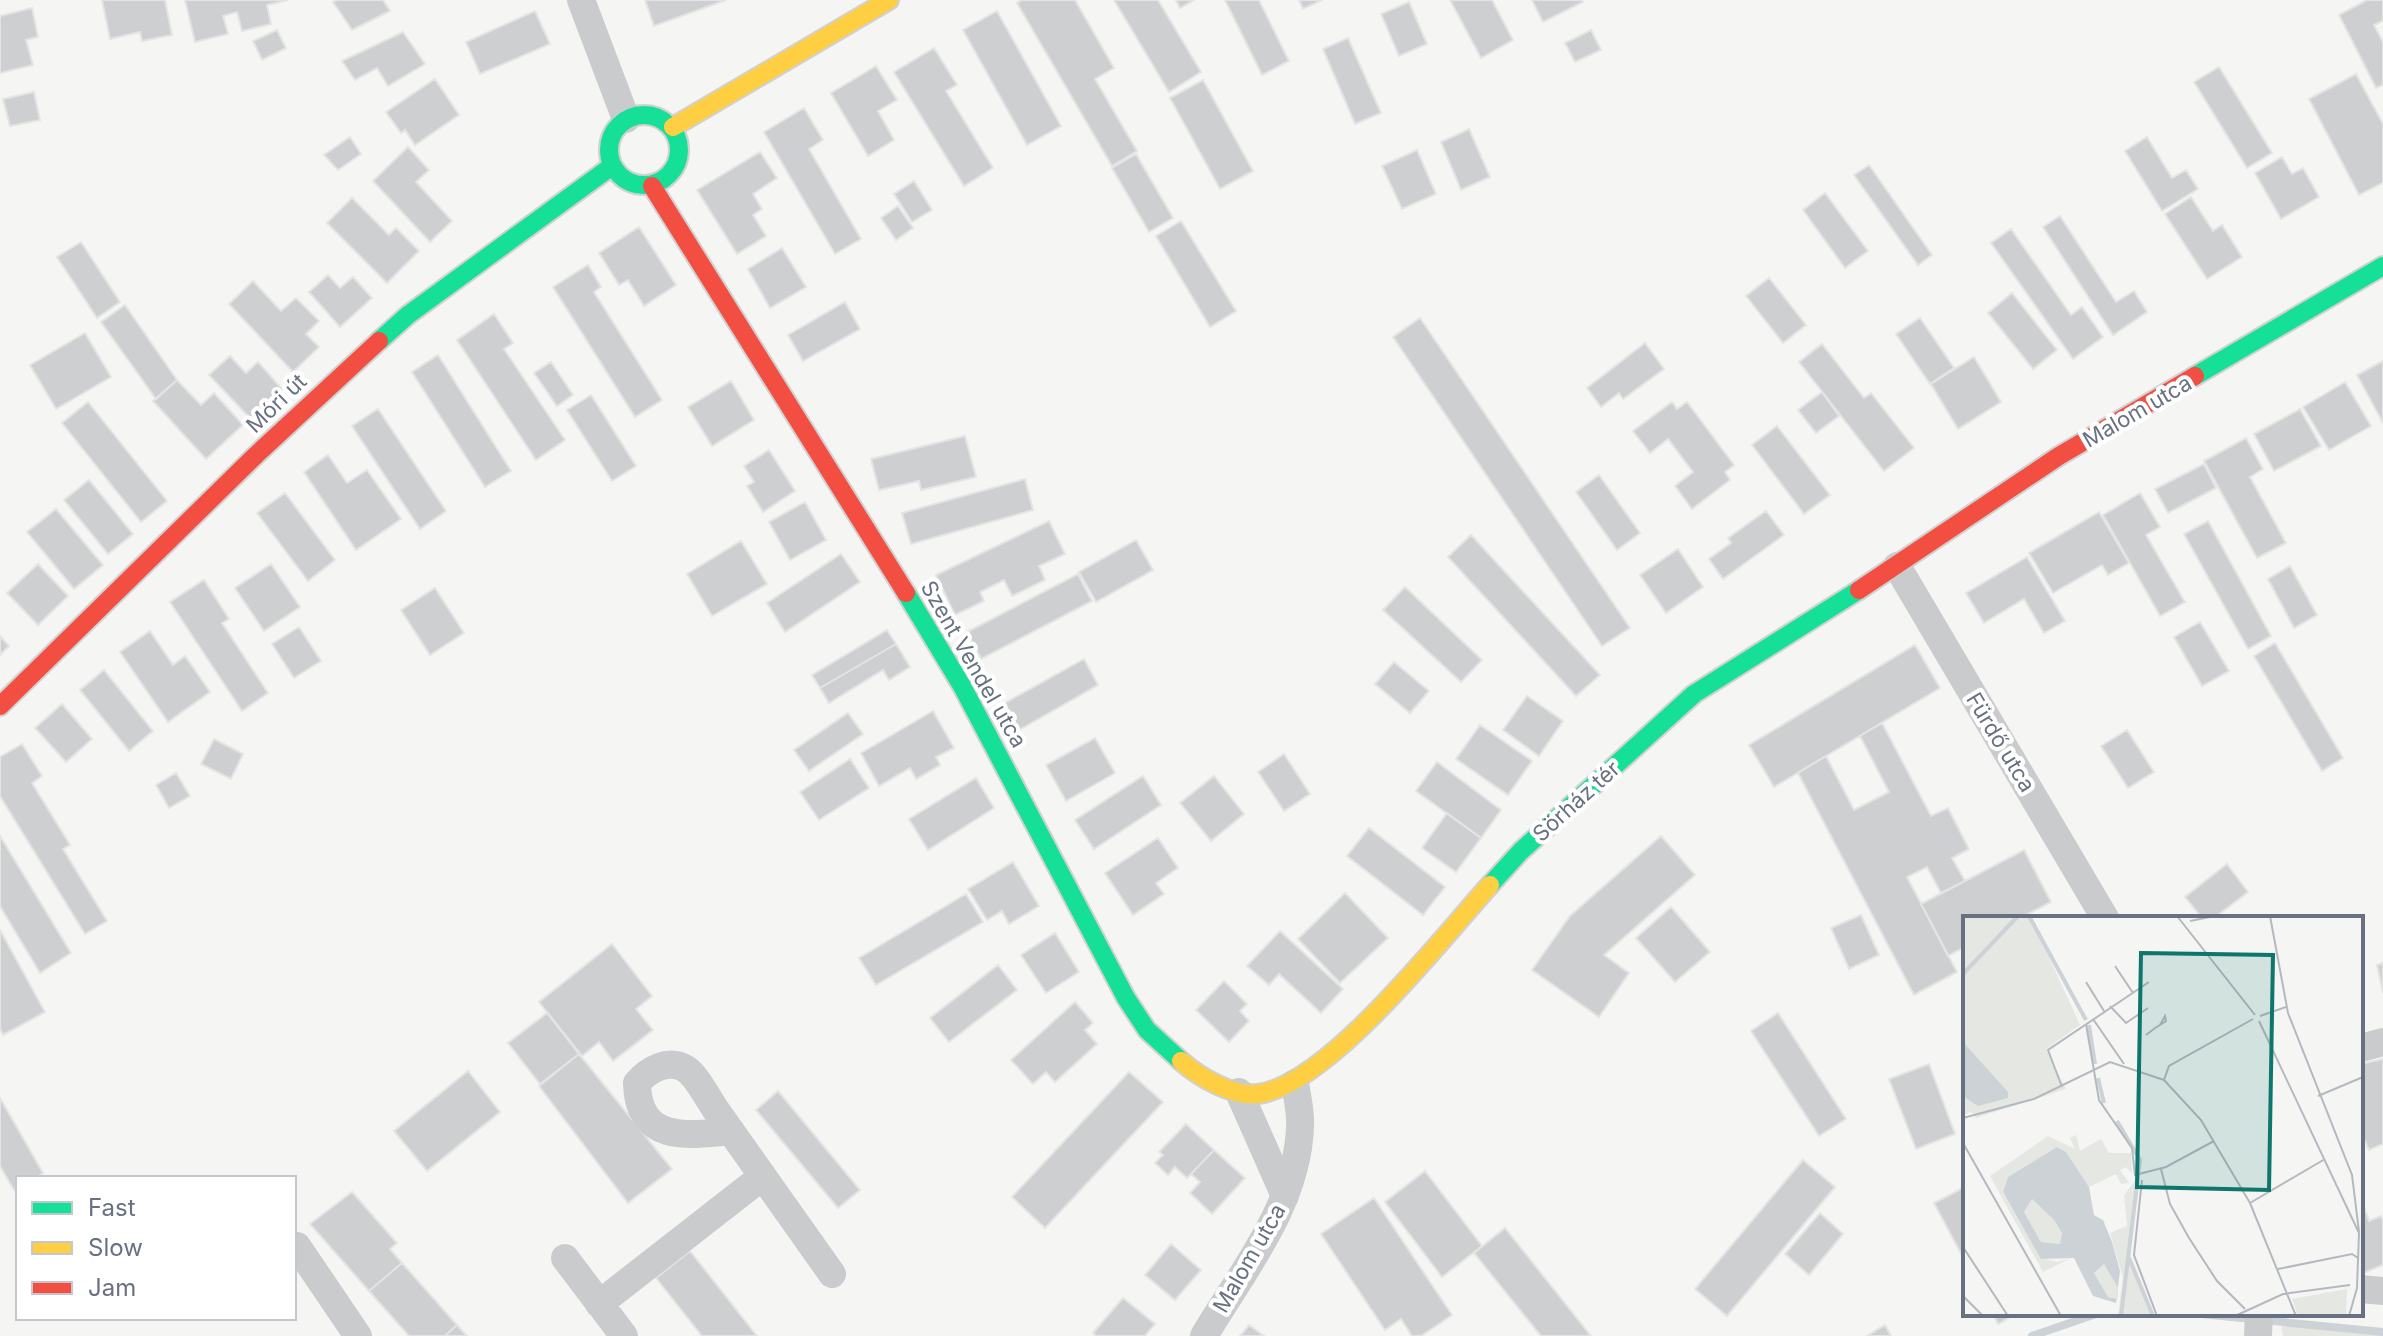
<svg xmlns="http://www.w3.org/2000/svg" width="2383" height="1336" font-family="Inter,sans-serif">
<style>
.green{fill:#e4e7e2}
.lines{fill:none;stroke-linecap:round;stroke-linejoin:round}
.stream{stroke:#ccd2d6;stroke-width:8}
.building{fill:#cecfd0;stroke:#e4e4e4;stroke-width:2}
.fast-casing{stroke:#d1d1d2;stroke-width:22}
.slow-casing{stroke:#d1d1d2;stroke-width:22}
.jam-casing{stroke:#d1d1d2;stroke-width:22}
.street{stroke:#cacbcd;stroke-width:28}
.fast{stroke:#16e098;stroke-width:18}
.slow{stroke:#ffcf43;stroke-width:18}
.jam{stroke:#f24e42;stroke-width:18}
.labels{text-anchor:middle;stroke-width:8;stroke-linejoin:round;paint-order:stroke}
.street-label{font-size:22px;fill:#677182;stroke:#fff}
.inset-river{fill:none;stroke:#ccd2d6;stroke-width:4}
.inset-road{fill:none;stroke:#b4b8bf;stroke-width:2}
.view{fill:#0f766e;fill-opacity:0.15;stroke:#0f766e;stroke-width:4}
.inset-edge{fill:none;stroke:#677182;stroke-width:4}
</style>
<rect width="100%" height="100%" fill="#f5f5f4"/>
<path class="green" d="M2281,1323L2383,1333V1336H2283Z"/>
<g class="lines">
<path class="stream" d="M2201,1314L2383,1332
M2032,1336L2096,1314"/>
</g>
<path class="building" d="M102,0H165L172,35L142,41L140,32L110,39Z
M185,0H288L267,5L271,24L242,31L237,12L223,16L228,34L195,42Z
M337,0H383L390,11L352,30L333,2Z
M645,0H726L654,26Z
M1022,0H1075L1114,68L1095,79L1137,151L1112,166L1017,3Z
M1114,0H1158L1201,72L1169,92Z
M1176,0H1194L1180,8Z
M1225,0H1259L1289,61L1262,75Z
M1299,0H1322L1303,9Z
M1450,0H1492L1513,40L1481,58Z
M1532,0H1581L1583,2L1543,22Z
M2367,0H2383V21L2374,25L2383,42V85L2376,88L2339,15Z
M1409,2L1427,44L1399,56L1381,14Z
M32,8L38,37L26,40L33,65L0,73V16Z
M535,11L550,44L480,74L466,42Z
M997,11L1061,126L1027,145L963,30Z
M277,30L286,48L262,60L253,41Z
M1591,30L1601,50L1575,62L1565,43Z
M403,32L425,64L388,86L377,68L355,80L342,61Z
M1348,38L1381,113L1355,124L1323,49Z
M934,48L957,85L946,91L993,168L964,186L894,72Z
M876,66L897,100L878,111L894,140L868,156L831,93Z
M2219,67L2272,153L2247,168L2194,82Z
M2356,74L2383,124V183L2359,195L2309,99Z
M435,79L459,115L415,145L405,130L401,133L386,112Z
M1203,80L1253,171L1220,189L1170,98Z
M34,92L40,120L10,126L3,99Z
M804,108L823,140L809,149L861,239L835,254L764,132Z
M1469,129L1490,177L1461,190L1441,142Z
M350,137L361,154L338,170L324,155Z
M2147,137L2172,178L2186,170L2198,189L2162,211L2125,151Z
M408,147L429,170L416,182L452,221L430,242L373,181Z
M1417,150L1436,194L1402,209L1382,166Z
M760,152L777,178L753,194L762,209L753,215L766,236L737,254L697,190Z
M1136,154L1173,218L1149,232L1112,168Z
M2282,157L2292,174L2303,168L2319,197L2281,219L2255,173Z
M1869,165L1932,255L1918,265L1854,175Z
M914,181L932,210L912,222L894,194Z
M1825,193L1868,251L1845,268L1803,210Z
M2191,197L2213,231L2222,225L2242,257L2207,279L2165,214Z
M352,198L389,235L396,228L419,251L387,283L327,223Z
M898,206L913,228L896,240L881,218Z
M2060,216L2116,302L2134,291L2147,312L2113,335L2043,227Z
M1181,221L1236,311L1210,327L1156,236Z
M639,227L676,285L644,306L628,280L619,285L599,253Z
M2011,229L2071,315L2082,307L2103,337L2073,359L1991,243Z
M81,242L120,302L97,318L57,257Z
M782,248L806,287L770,308L748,269Z
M588,265L601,287L594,292L662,400L635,417L553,287Z
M328,275L340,288L353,277L372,298L340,327L309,292Z
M1769,278L1806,325L1783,343L1746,296Z
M253,281L281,311L296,298L319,321L306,334L319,347L293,372L229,304Z
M2012,293L2057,350L2033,369L1988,313Z
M845,302L860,329L803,361L788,335Z
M125,305L177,380L156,399L101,322Z
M494,314L513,343L504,349L565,440L536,460L457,340Z
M1420,318L1630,628L1602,646L1393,337Z
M1920,318L1954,368L1930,384L1896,334Z
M85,333L111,377L56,409L30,365Z
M1645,343L1664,369L1623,399L1619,393L1601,407L1587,388Z
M1822,344L1864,398L1871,393L1914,448L1884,471L1799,362Z
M438,355L511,471L485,487L412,372Z
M230,356L246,373L258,362L282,389L250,418L209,375Z
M1974,357L2001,402L1958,429L1931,384Z
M2383,361V423L2357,375Z
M551,362L573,395L557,406L534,373Z
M177,380L201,405L214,393L243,425L206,459L153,401Z
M731,381L754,420L712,446L688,407Z
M2345,382L2371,426L2329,450L2303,407Z
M1822,392L1839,416L1816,433L1798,410Z
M591,395L636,466L612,481L567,410Z
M88,402L167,501L141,522L62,423Z
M1672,402L1677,409L1687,402L1734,465L1725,472L1730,480L1692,509L1675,486L1693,472L1668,439L1650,453L1633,431Z
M378,409L446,511L420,529L352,426Z
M2300,409L2321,446L2274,471L2254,434Z
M1777,426L1830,495L1804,514L1752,445Z
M965,436L976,477L921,490L919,481L879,490L871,459Z
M2246,438L2263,469L2250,477L2286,543L2257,558L2204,461Z
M769,450L795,491L763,512L747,486L754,482L744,466Z
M328,455L347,483L367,470L401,519L356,550L304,472Z
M2204,464L2216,488L2168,513L2155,489Z
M1599,475L1640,533L1617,550L1576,492Z
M1025,479L1033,510L911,544L902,513Z
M89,480L133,534L108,554L64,500Z
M285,493L335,560L308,581L257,513Z
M2140,493L2160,527L2146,535L2185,602L2160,616L2103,515Z
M805,502L826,540L790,560L769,522Z
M56,509L103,565L74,589L27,532Z
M1766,511L1784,535L1723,579L1709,559L1731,543L1728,538Z
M2099,512L2129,563L2108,575L2102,565L2053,593L2029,553Z
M1049,521L1065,554L1039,566L1045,580L1012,596L1004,580L980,592L984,601L955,615L936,575Z
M2208,521L2271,636L2248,649L2184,534Z
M1471,535L1600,675L1576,696L1448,557Z
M1136,540L1153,570L1096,602L1079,572Z
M741,541L767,584L712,616L687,574Z
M1678,549L1703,587L1666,613L1640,575Z
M841,554L860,582L785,632L767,603Z
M2027,557L2065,621L2044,633L2024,599L1984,623L1966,593Z
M38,564L68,596L38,625L7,593Z
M271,564L300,607L264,631L235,588Z
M2290,566L2317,615L2294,628L2268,579Z
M1078,574L1092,601L981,659L967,632Z
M204,580L229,619L222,623L268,693L242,711L170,602Z
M1405,587L1482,660L1461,682L1383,610Z
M435,588L464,633L430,655L401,610Z
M2200,622L2229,671L2202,686L2174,637Z
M299,627L321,661L294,678L272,644Z
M887,630L896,644L820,688L812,675Z
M150,631L173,665L185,656L210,692L168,722L120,652Z
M0,636L9,646L0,655Z
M2275,643L2343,758L2322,771L2254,656Z
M896,644L910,667L889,680L883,670L829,703L820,688Z
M1915,645L1940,688L1774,787L1749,745Z
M1084,659L1098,685L1019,730L1003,704Z
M1394,662L1429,691L1410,713L1375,684Z
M104,670L153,731L129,751L80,690Z
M1527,696L1563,721L1539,756L1503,730Z
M62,704L92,739L66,762L35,728Z
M933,711L954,748L936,757L940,765L916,779L910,768L879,786L861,753Z
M848,713L863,734L809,771L794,750Z
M1882,723L1931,816L1948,808L1969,849L1952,858L1965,881L1941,893L1927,867L1907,877L1957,972L1914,995L1798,773L1826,756L1854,810L1889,792L1860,736Z
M1480,725L1532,761L1508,795L1456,759Z
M2127,730L2154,772L2128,788L2101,746Z
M1095,738L1115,773L1066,801L1046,765Z
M214,739L243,754L231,779L201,764Z
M22,744L42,776L32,783L70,845L63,849L107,921L85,934L0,796V757Z
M1284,754L1310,794L1284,811L1258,772Z
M850,759L869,788L819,820L800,792Z
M1437,762L1501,810L1481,838L1416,791Z
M176,773L190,796L169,808L156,785Z
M1143,776L1161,805L1094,849L1075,820Z
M1214,776L1244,814L1211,841L1180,803Z
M976,778L994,808L928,850L909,819Z
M1447,813L1481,838L1456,872L1422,848Z
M1369,828L1445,887L1423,915L1347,856Z
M0,836L71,953L40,973L0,906Z
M1661,836L1695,875L1604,955L1629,973L1599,1017L1532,970L1570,916Z
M1158,838L1178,868L1156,883L1164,894L1133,915L1105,873Z
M2024,850L2051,902L2020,918H1965V947L1948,956L1921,904Z
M1013,862L1039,906L1009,924L1002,911L987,920L968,889Z
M2227,864L2248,892L2214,918H2202L2185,897Z
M1345,893L1388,938L1340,983L1298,939Z
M966,894L983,922L876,985L859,958Z
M1671,907L1710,952L1675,982L1636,938Z
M1861,915L1879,955L1849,969L1831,928Z
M0,930L45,1012L3,1035L0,1029Z
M1280,931L1343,989L1321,1013L1279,974L1269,985L1247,966Z
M1055,933L1079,972L1046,993L1021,955Z
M612,944L652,996L636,1009L653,1030L613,1061L599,1042L582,1056L539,1002Z
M2383,963V993L2377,965Z
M998,965L1017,990L949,1042L930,1018Z
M1224,981L1247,1004L1240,1011L1249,1021L1229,1042L1196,1010Z
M1075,1002L1093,1023L1085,1030L1097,1044L1055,1082L1046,1072L1033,1084L1011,1060Z
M547,1013L579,1054L540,1084L508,1043Z
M1778,1013L1846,1119L1819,1136L1751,1031Z
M579,1054L672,1169L628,1203L539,1086Z
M2383,1059V1144L2369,1150L2361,1132V1064Z
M1929,1064L1955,1134L1916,1149L1889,1079Z
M468,1071L500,1112L427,1171L394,1131Z
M1129,1072L1163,1102L1045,1228L1012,1197Z
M778,1091L860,1190L838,1208L756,1110Z
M0,1098L43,1173L35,1178H18V1188L14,1190L0,1166Z
M1186,1124L1214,1150L1187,1178L1175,1167L1168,1175L1155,1163L1163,1155L1159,1152Z
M1214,1150L1245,1178L1212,1214L1190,1193L1200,1182L1191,1174Z
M1803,1160L1835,1187L1727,1316L1695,1289Z
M1425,1171L1482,1246L1442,1277L1385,1202Z
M1965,1187V1261L1934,1203Z
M352,1192L397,1243L390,1249L402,1263L369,1291L310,1224Z
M1374,1198L1452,1315L1421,1336H1412L1401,1319L1385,1330L1321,1234Z
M2364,1207L2369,1221L2381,1216L2383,1221V1265L2361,1274Z
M1820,1213L1843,1234L1809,1275L1785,1254Z
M1505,1228L1591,1336H1541L1474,1253Z
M1171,1244L1201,1270L1175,1300L1145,1275Z
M690,1251L757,1336H702L656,1278Z
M402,1263L457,1325L445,1336H409L369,1291Z
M1123,1298L1155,1324L1145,1336H1096L1093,1333Z
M1993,1314H2016L1998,1324Z
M457,1325L467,1336H445Z
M1249,1325L1264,1336H1240Z
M1885,1325L1891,1336H1867Z"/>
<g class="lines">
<g class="fast-casing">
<path id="fast" d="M609 150a35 35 0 1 1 70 0a35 35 0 1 1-70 0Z
M379,341L408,315L612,166
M2195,376L2383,266
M906,593L962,686L1126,998L1147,1030L1181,1061
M1490,885L1521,851L1694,694L1859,590"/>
</g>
<g class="slow-casing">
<path id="slow" d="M673,127L889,0
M1181,1061C1199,1077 1233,1097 1258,1094C1328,1085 1441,939 1490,885"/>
</g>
<g class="jam-casing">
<path id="jam" d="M652,186L906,593
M1859,590L2059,456L2195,376
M0,706L256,455L379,341"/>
</g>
<path class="street" d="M581,0L626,119
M1897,566L2105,918
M2361,1048L2383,1042
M1239,1092L1285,1196
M731,1131C686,1136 638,1142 637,1083C648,1070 668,1058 686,1069C698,1077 709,1101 718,1113C756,1167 794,1220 832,1274
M297,1246L358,1336
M565,1258L624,1336
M2361,1289L2383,1291
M599,1304L763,1176
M1204,1336C1242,1272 1298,1204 1300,1126C1301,1112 1297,1097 1295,1083
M2258,1336L2259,1314"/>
<use href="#fast" class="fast"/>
<use href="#slow" class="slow"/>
<use href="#jam" class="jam"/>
</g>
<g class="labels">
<g class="street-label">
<text transform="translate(276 403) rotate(-44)" y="8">Móri út</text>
<text transform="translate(2137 411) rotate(-30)" y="8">Malom utca</text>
<text transform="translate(974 664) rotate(60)" y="8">Szent Vendel utca</text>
<text transform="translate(2001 742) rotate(59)" y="8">Fürdő utca</text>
<text transform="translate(1576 801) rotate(-42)" y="8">Sörház tér</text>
<text transform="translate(1249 1258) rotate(-60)" y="8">Malom utca</text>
</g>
</g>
<g transform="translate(1963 916)">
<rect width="400" height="400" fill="#f5f5f4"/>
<path d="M0,0H67L117,109L83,133L103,173L13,202L8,196L0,199ZM113,219L117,235L138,223L146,237H168L169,257L163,251L157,254L166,267L158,268L153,258L126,271L103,236L94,231L45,261L40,277L78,342L94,346L108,342L80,356L27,260L85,220L112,233L107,222ZM175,261L164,342L188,400H155L160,362L147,317L164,310L161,279ZM69,283L91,304L99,317L97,328L78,326L61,296ZM141,348L155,372L154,384L145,381L131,357ZM384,373L383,400H335L329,383Z" fill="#e4e7e2"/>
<path d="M0,126L45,176V182L15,190L0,180ZM94,231L103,236L126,271L131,299L140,304L149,326L157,355L153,387L130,380L111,342L78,343L40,276L45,261ZM69,283L91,304L99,317L97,328L78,326L61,296ZM141,348L155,372L154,383L145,381L131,357Z" fill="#ccd2d6" fill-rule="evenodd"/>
<path class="inset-river" d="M66,0L123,104M0,58L55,0M126,109L132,148M135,162L141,187M154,205L177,244L158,400M166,342L190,400"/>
<path class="inset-road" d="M214,0L292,99M307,0L325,97L389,259L396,316M227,5L252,0M152,50L170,77M123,66L141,95M147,90L163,107L185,92M297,100L323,91M130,103L161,148M296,105L396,317L394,372L386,400M123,108L136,184L169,232L172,259L203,251L251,225M183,119L192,112L197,109L203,105L202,100L197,109M201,164L238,204L287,287L333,400M201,164L206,150L290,103M99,171L85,134L186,66M355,180L400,161M0,202L71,183L147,146L201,164M0,227L98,400M198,253L207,288L226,322L254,365L282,393M179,264L171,339L194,400M287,287L362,243M0,331L45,400M315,353L389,338L395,342M0,380L20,400M272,400L320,378L387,369"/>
<path class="view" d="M178,37L310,39L306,274L174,271Z"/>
<rect width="400" height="400" class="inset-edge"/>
</g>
<rect x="16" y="1176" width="280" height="144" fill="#ffffff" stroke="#c2c6cd" stroke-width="2"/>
<rect x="32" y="1202" width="40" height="12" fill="#16e098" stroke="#c2c6cd" stroke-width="2"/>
<text x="88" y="1216" font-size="24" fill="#677182">Fast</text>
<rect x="32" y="1242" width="40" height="12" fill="#ffcf43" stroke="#c2c6cd" stroke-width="2"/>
<text x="88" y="1256" font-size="24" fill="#677182">Slow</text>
<rect x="32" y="1282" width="40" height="12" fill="#f24e42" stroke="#c2c6cd" stroke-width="2"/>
<text x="88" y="1296" font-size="24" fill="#677182">Jam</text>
</svg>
